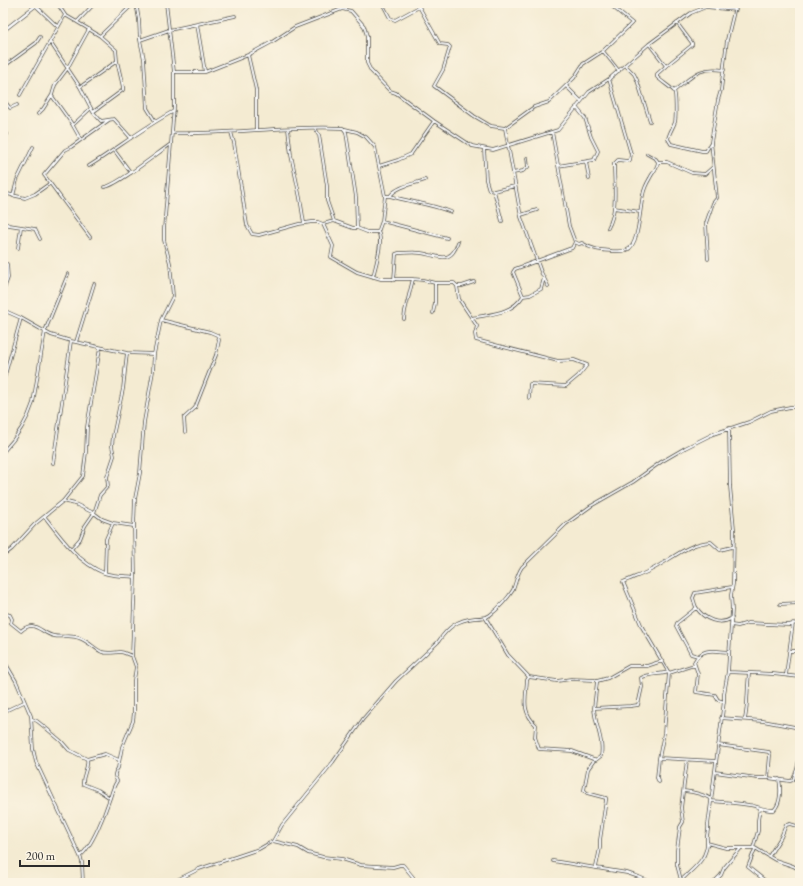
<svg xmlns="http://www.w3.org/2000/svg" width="803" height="886" font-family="'EB Garamond',serif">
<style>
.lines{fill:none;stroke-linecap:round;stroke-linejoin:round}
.minor-casing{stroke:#494844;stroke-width:3.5}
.tertiary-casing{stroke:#494844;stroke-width:4}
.minor{stroke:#fff;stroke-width:2}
.tertiary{stroke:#fff;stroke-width:2.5}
</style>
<rect width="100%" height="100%" fill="#fcf5e5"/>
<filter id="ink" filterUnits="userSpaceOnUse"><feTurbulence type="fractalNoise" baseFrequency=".025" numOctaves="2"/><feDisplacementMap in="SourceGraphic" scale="8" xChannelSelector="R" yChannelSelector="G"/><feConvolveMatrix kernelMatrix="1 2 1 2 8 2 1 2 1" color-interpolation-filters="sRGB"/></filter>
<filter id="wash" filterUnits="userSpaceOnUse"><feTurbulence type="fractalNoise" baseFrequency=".012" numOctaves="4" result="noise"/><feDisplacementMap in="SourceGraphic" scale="16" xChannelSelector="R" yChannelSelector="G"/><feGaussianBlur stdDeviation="0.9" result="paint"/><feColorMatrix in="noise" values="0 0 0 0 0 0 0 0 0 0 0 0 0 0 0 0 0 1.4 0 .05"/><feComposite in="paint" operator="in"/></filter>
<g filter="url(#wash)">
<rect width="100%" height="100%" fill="#f4ebd2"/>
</g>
<g filter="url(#ink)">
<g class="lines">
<g class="minor-casing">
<path id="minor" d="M3,3H13
M57,3L65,15L77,22L95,3
M136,3L139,20L140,40L144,59L147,108L155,121
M340,3L342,9
M382,3L390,18L395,20L419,7
M417,3L440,44L448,45L450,47L443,70L434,86L474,116L491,126L505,128L534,107L549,102L574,78L583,64L603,51L632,23L608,3
M36,6L58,27
M77,22L100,36L116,50L117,61L123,87V90L93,112
M197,24L205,72
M169,30L235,16
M100,36L134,3
M140,40L169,30
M50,42L80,87L93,112L101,121L114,119L131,138
M649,44L666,66L657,74V77C662,82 669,86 674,91C676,93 676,118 675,122C673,128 669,133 668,139L671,144L702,151H706L711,143
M603,51L619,71
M248,55L256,90V130
M626,66L634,74L637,80L650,121
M666,66L692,45V43L677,23
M3,67L36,43L40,37
M174,72H205L248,55L272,42L295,27L342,9L351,11L364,26L367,36V63L371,71L390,91L396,93L434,121L472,146L493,150L558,130L589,92L609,79L649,44L691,13L706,7L736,10
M566,86L581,101
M80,87L117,61
M674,91C693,76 699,66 724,70
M20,95L65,15
M52,96L72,124L81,140
M3,99L10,108L17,105
M38,114L43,109L52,95L55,85L67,69L89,29
M73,125L91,108
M315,128L319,135L327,186V201L334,221
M505,128L521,217L541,272L548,286
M288,129L291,155L300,198L304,223
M345,129L357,132L366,137L375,147L385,196L382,221L378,232
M172,133C229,135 286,125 343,128L346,132L356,197L357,228H353L334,221L323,224L318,222H312L299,224L259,235L252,234L247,225L234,143L231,132
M3,143L7,134
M484,149L486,180L489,190L494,191L515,186
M114,150L131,173
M586,162L589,179
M658,162H667L692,173L705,174L713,167
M89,166C118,148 144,127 174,111
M379,166L398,160L411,154L434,121
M558,166L594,160L598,151L591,137L585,118L576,107
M513,173L523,171L528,167L527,158
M104,187C114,188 159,152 171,144
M494,191L502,221
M3,193L25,198L35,194L49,184
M13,196L17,180L33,147
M385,196H390C397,186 414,184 425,180
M390,196C410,202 432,204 451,212
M614,208L640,212
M521,215L537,210
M382,221L447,238
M3,222L9,225L35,229L40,239
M323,224L333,246L331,257L357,272L381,279H413L423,280L435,283H454L457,286H462L474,282
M357,228L367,232H378C384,241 375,267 373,277
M608,228C618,210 614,184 614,164L618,160L627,161L630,160L631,154L609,79
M90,237L44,175L65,150L71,147L109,120
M575,242L579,244L582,243C593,250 600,250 612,251C617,251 622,252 627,250C639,246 640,207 643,195C644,189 647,183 650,178C653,172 657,169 658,162L656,159L647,154
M18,248L21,227
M708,259L706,223L713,203L717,198L711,142L718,100L721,90L727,40L736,3
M544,278L541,289L530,295L523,296L513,272L515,269L569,249L572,248L575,242L569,226L552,132
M394,280L396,254L399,253C406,253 414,252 421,253C439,256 451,265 458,242
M457,286L459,299L477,326L475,334L476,340L558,361L574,360L587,365L578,376L566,386L530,384L529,398
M3,292L8,278L7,264
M3,310L21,318L51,335L71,341L127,353L154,354
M433,313L435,303V283
M472,318C490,314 512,314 523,296
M404,319L405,311L413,279
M161,320L210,332L217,335L218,337L219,340L216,355L195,408L184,418L185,432
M76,342L94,284
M3,382L21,318
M3,452C17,437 27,422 33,403L45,331L68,274
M53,463L71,341
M63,501L75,504L94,513L102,519L113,523L134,526
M45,517C61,538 79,563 104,573C113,576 125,576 135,577
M71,549L80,539L85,526L94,513L100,495L108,486L107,477L114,456L112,446L113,436L123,389L127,353
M3,556L12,549L35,524L63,501L83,476L86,452L87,427L100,348
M105,573L106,539L113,523
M780,604L800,603
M696,608L677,623L676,626L691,654L698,656
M3,613L10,615L12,619L11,623L21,631C24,628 28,626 32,626C40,627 46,635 54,636C62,638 70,634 79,638C88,641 95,649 102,652C108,654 115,652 120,652C124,652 128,655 132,656
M485,617L508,655L529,677L527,680C526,699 521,711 536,725L535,737L539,749L572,751L596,760L601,756C604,740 595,725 594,708L631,706L638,705L642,687L641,678C649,673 660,675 669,672
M732,618C720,626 704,620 696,607C695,605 694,601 693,598L695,593L732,587
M731,625L738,626L748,623L789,625L800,622
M789,651H800
M3,659L16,681L31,716L33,749L36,762L80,856L82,862L83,883
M728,672L773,674L800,677
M669,673L691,666H694
M786,675L793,623
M529,677L557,681L571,679L595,680L597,682L594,708
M597,681L608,678L629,666H647L659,662H663
M724,702L718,700L715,695L696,692L698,674L694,662C702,647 714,651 729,652
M3,712L24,702
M721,718L763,721L800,728
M32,719L37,721L47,729L61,741L69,750L87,759C89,768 82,775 83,784L98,790L110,798
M745,719C748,705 747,689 749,674
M87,759L105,754L119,760
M595,759L588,769L584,790L587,793L606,798V800L600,840V848L596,867
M716,761L659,758L664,733L669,673L642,627L623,582C632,578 641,575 649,571C670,561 686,543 711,542L720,550L732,547
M715,772L757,778H768L770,755L769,752L718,745
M768,778L790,781L793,780L797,769L800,755
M659,782L657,778L659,758
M684,791C694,792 703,794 711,799
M797,797L800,798
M711,801C724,802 737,803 749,805C758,806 765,811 774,810C781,803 781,789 779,779
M273,841L298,847L308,853L323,857L342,859L361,865L393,867L400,865H403L413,877V883
M707,843L726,848H755L775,860L793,866L800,870
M753,848L758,831V820L760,808
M755,849L748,867L768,883
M80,856C92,847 105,813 110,798C112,792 113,787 117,781C114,776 114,773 118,768L122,747L133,721L134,712V680L136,667L132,656L135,577L134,526L135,499L140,473L144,422L153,371L154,354L161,320L173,296L170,263L164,240V229L174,107V72L166,3
M769,856L781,837L786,825L790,824L800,827
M553,861L627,873L639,877L653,883
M681,880L677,865V850L680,827L683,822L681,808L687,760
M79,883L82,879
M171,883L199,869L259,849L273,841L282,825L333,762L363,719L396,681L438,642C448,627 457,620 475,618C480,618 486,618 490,615C498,609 508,598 513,590C516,582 517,574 522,567L566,524L591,506L633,482L661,462L685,448L713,434L749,422L771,411L790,407H800
M679,883C691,869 708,861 707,840C706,834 709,832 708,825L724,701V694L728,671L732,610L731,595L733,584L734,529L730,486L729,428
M713,883L721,875L724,868L741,848"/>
</g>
<g class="tertiary-casing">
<path id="tertiary" d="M3,31L39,3"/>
</g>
<use href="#minor" class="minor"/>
<use href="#tertiary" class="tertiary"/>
</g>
</g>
<rect width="803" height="886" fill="none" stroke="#fcf5e5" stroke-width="16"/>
<path d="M20 860v6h69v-6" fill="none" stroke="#2b2b2b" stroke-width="2"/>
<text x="26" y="860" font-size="12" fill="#2b2b2b" stroke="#fcf5e5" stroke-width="3" paint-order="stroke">200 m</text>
</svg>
